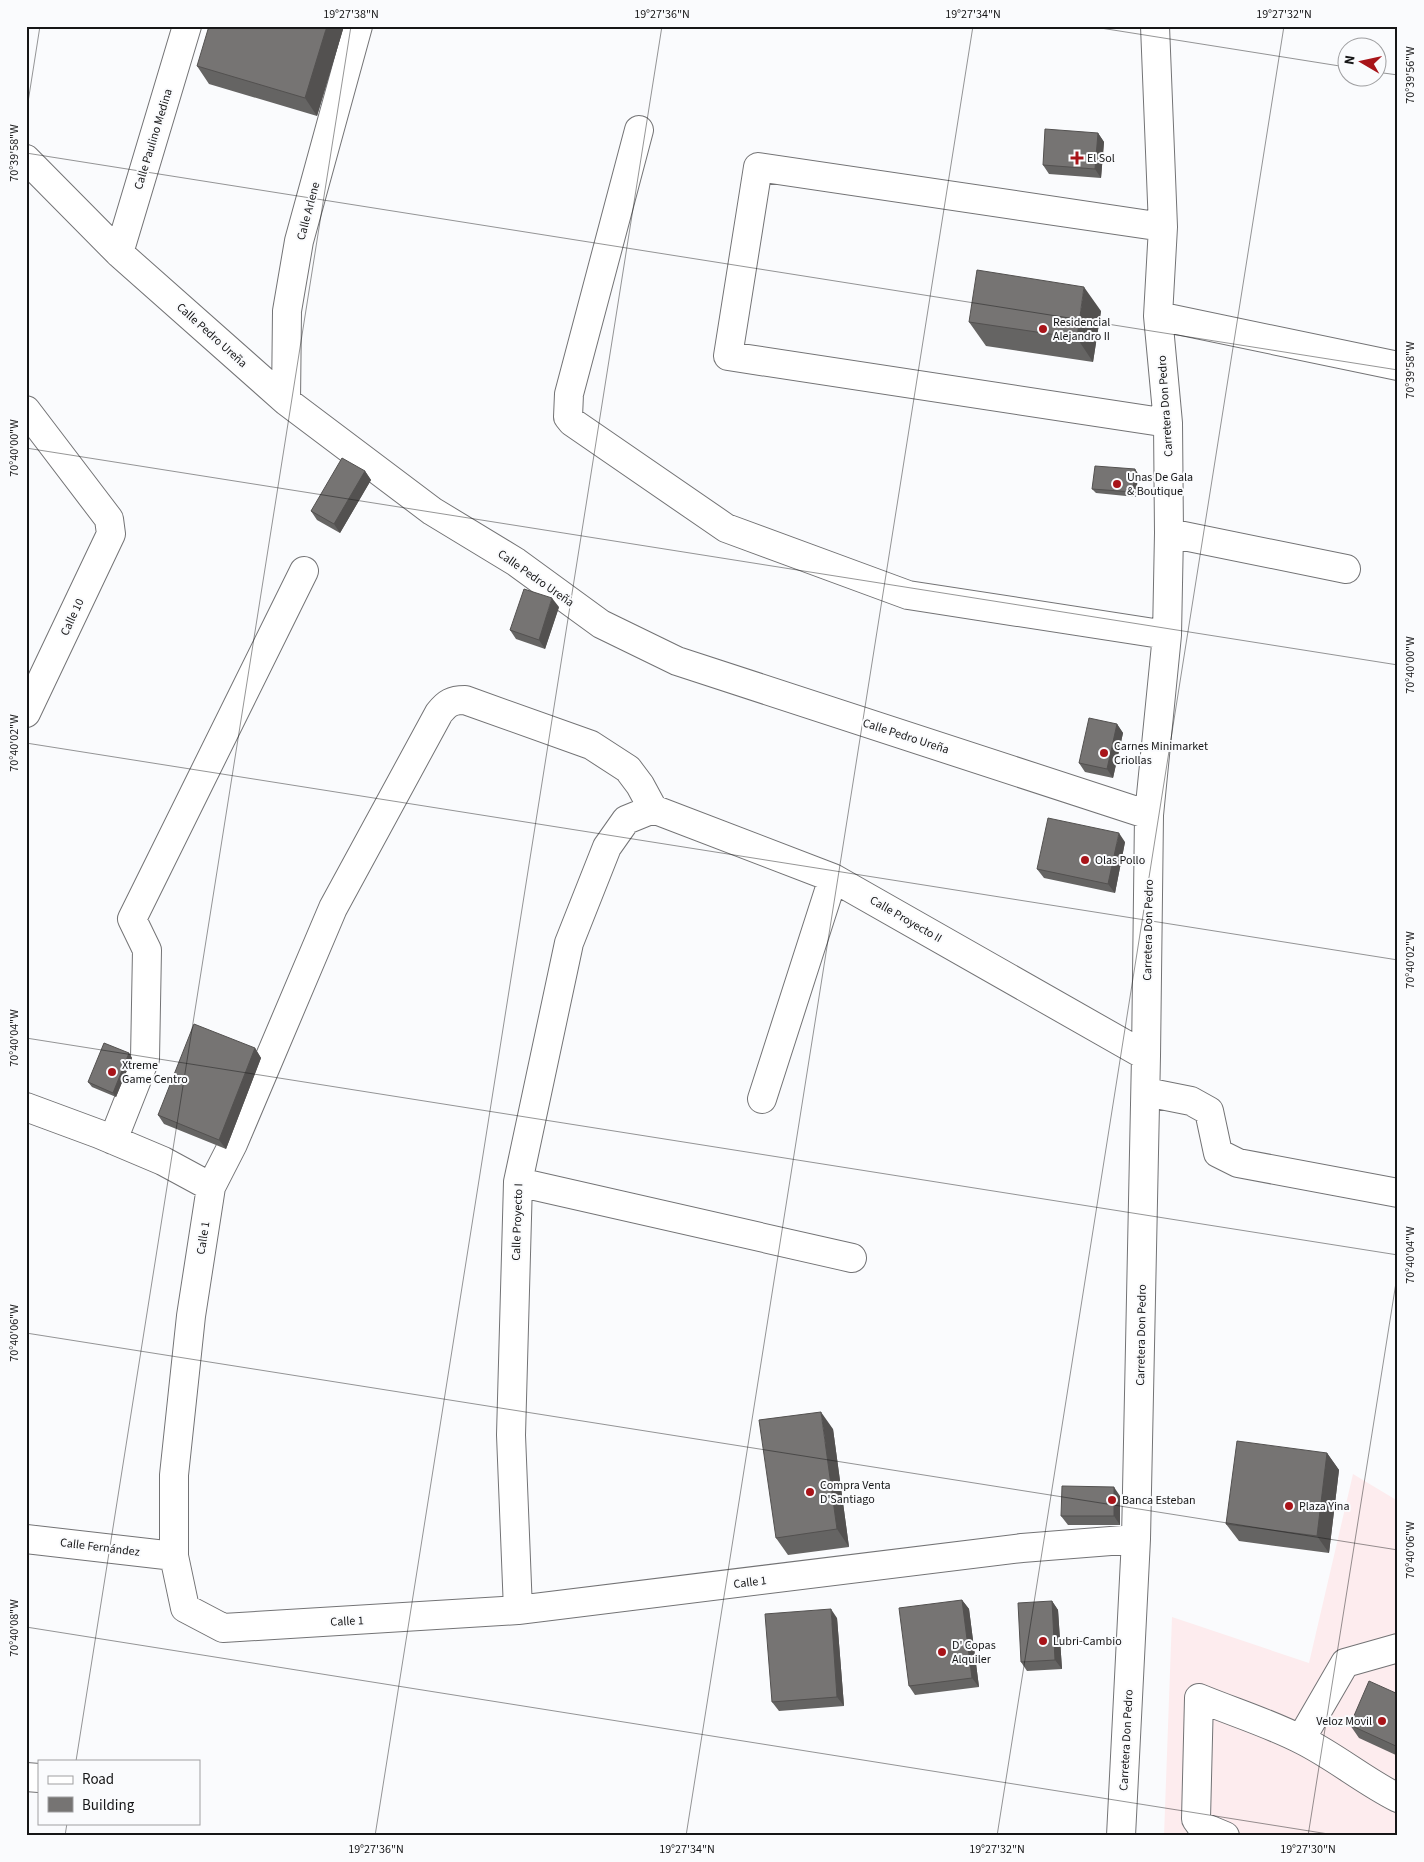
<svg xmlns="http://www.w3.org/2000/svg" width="1424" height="1862" font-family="'Source Sans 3',sans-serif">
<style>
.commercial{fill:#fdecee}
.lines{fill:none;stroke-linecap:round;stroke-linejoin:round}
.minor-casing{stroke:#737375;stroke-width:30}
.minor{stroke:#fff;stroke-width:28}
.wall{fill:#656463}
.shaded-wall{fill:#535150}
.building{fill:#767473;stroke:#535150}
.ticks{fill:none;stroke:#161617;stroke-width:1;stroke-opacity:0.45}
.poi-dot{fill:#a81419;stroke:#fafbfd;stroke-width:2}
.labels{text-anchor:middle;stroke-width:4;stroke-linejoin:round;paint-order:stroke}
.street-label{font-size:12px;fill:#161617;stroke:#fafbfd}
.poi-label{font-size:12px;fill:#161617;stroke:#fafbfd;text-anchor:start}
.neatline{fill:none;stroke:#161617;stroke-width:2}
.ticks-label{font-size:12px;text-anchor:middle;fill:#161617}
</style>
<rect width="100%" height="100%" fill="#fafbfd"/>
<path class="commercial" d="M1353,1474L1398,1501V1836H1164L1172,1617L1309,1663Z"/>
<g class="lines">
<g class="minor-casing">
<path id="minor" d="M639,130L569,394L568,417L572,422L726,528L908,595L1167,635
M26,159L119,253L286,401L432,511L516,562L601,624L677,661L1149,815
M1163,227L758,167L728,356L1168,423
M119,253L187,26
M1158,316L1398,366
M286,401L287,311L299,241L358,26
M26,410L109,519L111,534L26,713
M1169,533L1346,569
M653,809L640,785L628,769L591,745L465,700C452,700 447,703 439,713L333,908L233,1144L211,1187L191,1316L174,1475V1556L185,1608L223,1628L518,1610L1022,1548L1136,1539
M653,809L833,878L1146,1056
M1146,1092L1191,1101L1209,1111L1218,1153L1238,1163L1398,1193
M762,1099L833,878
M26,1107L99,1134L163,1161L211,1187
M113,1140L145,1059L147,950L132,919L304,571
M518,1182L852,1258
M26,1539L174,1556
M518,1610L511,1435L518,1182L569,943L607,847L626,820L653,809
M1301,1739L1345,1663L1398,1648
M26,1777L39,1778
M1121,1836L1136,1539L1146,1056L1149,815L1167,635L1169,533L1168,423L1158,316L1163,227L1155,26
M1225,1836L1201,1826L1196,1819L1199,1698C1233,1712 1269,1723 1302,1740C1336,1757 1364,1781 1398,1798"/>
</g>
<use href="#minor" class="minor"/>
</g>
<path class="wall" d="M344,26L317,116L209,84L197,66Z
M1098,133L1104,142L1101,178L1049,174L1043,165Z
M1101,311L1093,362L986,346L969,322Z
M1135,469L1138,474L1136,497L1096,493L1092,489Z
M365,471L371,480L340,533L317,520L311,511Z
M559,607L545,649L516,639L510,630Z
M1117,724L1123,733L1113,778L1085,772L1079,763Z
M1125,842L1115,893L1044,878L1037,869Z
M255,1048L261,1058L226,1149L164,1124L158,1115Z
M129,1053L132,1058L116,1097L92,1087L88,1082Z
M833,1429L849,1547L788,1555L776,1538Z
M1327,1453L1339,1470L1329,1553L1239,1541L1226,1524Z
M1120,1496V1525H1068L1061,1516Z
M962,1600L969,1609L979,1687L915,1695L909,1686Z
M1052,1601L1058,1610L1062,1669L1027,1671L1021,1662Z
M837,1618L844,1706L779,1711L772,1702Z
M1398,1694V1756L1359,1738L1350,1725Z"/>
<path class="shaded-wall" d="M327,26H344L317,116L305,98Z
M1098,133L1104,142L1101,178L1095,169Z
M1084,287L1101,311L1093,362L1077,338Z
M1135,469L1138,474L1136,497L1133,492Z
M365,471L371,480L340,533L334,524Z
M552,598L559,607L545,649L539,640Z
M1117,724L1123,733L1113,778L1107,769Z
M1119,833L1125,842L1115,893L1108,884Z
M255,1048L261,1058L226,1149L219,1140Z
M129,1053L132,1058L116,1097L113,1093Z
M821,1412L833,1429L849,1547L837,1529Z
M1327,1453L1339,1470L1329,1553L1317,1536Z
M1114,1487L1120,1496V1525L1114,1516Z
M962,1600L969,1609L979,1687L972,1678Z
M1052,1601L1058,1610L1062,1669L1055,1660Z
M831,1609L837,1618L844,1706L837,1697Z"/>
<path class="building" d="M209,26H327L305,98L197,66Z
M1045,129L1098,133L1095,169L1043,165Z
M977,270L1084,287L1077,338L969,322Z
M342,458L365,471L334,524L311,511Z
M1095,466L1135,469L1133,492L1092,489Z
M524,589L552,598L539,640L510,630Z
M1089,718L1117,724L1107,769L1079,763Z
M1048,818L1119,833L1108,884L1037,869Z
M194,1024L255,1048L219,1140L158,1115Z
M104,1043L129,1053L113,1093L88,1082Z
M821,1412L837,1529L776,1538L759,1420Z
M1237,1441L1327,1453L1317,1536L1226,1524Z
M1062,1486L1114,1487V1516H1061Z
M962,1600L972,1678L909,1686L899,1608Z
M1052,1601L1055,1660L1021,1662L1018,1603Z
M831,1609L837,1697L772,1702L765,1614Z
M1369,1681L1398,1694V1747L1350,1725Z"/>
<path class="ticks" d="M1088,26L1346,67M1376,72L1398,75M26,115L40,26M26,153L1398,370M26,448L1398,665M26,743L1398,960M26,1038L1398,1255M26,1333L1398,1550M26,1627L1341,1836M76,1761L351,26M65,1836L67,1823M375,1836L662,26M686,1836L973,26M997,1836L1284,26M1308,1836L1398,1270"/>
<g class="poi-dot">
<path d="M1074.5 150.5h5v5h5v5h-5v5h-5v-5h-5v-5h5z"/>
<circle cx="1043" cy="329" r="5"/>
<circle cx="1117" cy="484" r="5"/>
<circle cx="1104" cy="753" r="5"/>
<circle cx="1085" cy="860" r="5"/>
<circle cx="112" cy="1072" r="5"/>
<circle cx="810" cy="1492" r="5"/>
<circle cx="1112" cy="1500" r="5"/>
<circle cx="1289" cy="1506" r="5"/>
<circle cx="1043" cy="1641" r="5"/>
<circle cx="942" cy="1652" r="5"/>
<circle cx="1382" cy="1721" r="5"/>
</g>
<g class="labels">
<g class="street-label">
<text transform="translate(153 139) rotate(-73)" y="4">Calle Paulino Medina</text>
<text transform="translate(308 211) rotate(-75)" y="4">Calle Arlene</text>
<text transform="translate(212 335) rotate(42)" y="4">Calle Pedro Ureña</text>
<text transform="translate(1165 406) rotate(-94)" y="4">Carretera Don Pedro</text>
<text transform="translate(536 578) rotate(35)" y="4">Calle Pedro Ureña</text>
<text transform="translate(72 617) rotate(-65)" y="4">Calle 10</text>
<text transform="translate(906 736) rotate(18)" y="4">Calle Pedro Ureña</text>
<text transform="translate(906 919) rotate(30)" y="4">Calle Proyecto II</text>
<text transform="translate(1148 930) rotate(-89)" y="4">Carretera Don Pedro</text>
<text transform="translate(517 1222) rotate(-88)" y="4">Calle Proyecto I</text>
<text transform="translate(203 1238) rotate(-81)" y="4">Calle 1</text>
<text transform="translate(1141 1335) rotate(-89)" y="4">Carretera Don Pedro</text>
<text transform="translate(100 1547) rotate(7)" y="4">Calle Fernández</text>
<text transform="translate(750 1582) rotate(-7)" y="4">Calle 1</text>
<text transform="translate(347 1621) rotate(-3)" y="4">Calle 1</text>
<text transform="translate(1126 1740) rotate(-87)" y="4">Carretera Don Pedro</text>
</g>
<g class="poi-label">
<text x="1087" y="162">El Sol</text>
<text x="1053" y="326">Residencial<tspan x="1053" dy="14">Alejandro II</tspan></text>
<text x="1127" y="481">Unas De Gala<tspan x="1127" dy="14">&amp; Boutique</tspan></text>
<text x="1114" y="750">Carnes Minimarket<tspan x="1114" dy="14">Criollas</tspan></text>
<text x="1095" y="864">Olas Pollo</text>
<text x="122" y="1069">Xtreme<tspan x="122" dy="14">Game Centro</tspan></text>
<text x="820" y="1489">Compra Venta<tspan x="820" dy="14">D'Santiago</tspan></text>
<text x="1122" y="1504">Banca Esteban</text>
<text x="1299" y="1510">Plaza Yina</text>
<text x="1053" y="1645">Lubri-Cambio</text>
<text x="952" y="1649">D' Copas<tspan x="952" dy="14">Alquiler</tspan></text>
<text x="1372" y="1725" text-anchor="end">Veloz Movil</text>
</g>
</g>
<rect width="1424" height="1862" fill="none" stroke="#fafbfd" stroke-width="55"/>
<rect x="38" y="1760" width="162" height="65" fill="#fafbfd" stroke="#9f9fa1"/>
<rect x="48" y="1776" width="25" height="8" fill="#ffffff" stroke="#9f9fa1"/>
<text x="82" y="1784" font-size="15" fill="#161617">Road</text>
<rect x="48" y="1797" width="25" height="15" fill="#767473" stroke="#9f9fa1"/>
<text x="82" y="1810" font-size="15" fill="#161617">Building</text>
<g transform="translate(1362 62) rotate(279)"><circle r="24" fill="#fafbfd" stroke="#9f9fa1"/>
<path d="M0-4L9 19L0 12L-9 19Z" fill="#a81419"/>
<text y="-8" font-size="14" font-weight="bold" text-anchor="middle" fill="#161617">N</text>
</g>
<rect x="28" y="28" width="1368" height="1806" class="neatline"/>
<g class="ticks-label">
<text x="351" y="18">19°27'38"N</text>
<text x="662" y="18">19°27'36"N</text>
<text x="973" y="18">19°27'34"N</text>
<text x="1284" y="18">19°27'32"N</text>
<text transform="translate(1410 75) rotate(-90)" y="4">70°39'56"W</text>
<text transform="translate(14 153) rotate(-90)" y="4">70°39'58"W</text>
<text transform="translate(1410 370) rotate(-90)" y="4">70°39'58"W</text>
<text transform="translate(14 448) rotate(-90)" y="4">70°40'00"W</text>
<text transform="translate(1410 665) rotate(-90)" y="4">70°40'00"W</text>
<text transform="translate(14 743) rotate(-90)" y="4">70°40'02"W</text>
<text transform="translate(1410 960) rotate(-90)" y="4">70°40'02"W</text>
<text transform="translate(14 1038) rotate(-90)" y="4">70°40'04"W</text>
<text transform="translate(1410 1255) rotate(-90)" y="4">70°40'04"W</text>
<text transform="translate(14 1333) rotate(-90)" y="4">70°40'06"W</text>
<text transform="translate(1410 1550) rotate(-90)" y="4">70°40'06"W</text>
<text transform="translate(14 1628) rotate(-90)" y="4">70°40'08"W</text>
<text x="376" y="1853">19°27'36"N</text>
<text x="687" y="1853">19°27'34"N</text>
<text x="997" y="1853">19°27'32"N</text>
<text x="1308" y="1853">19°27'30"N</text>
</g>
</svg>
